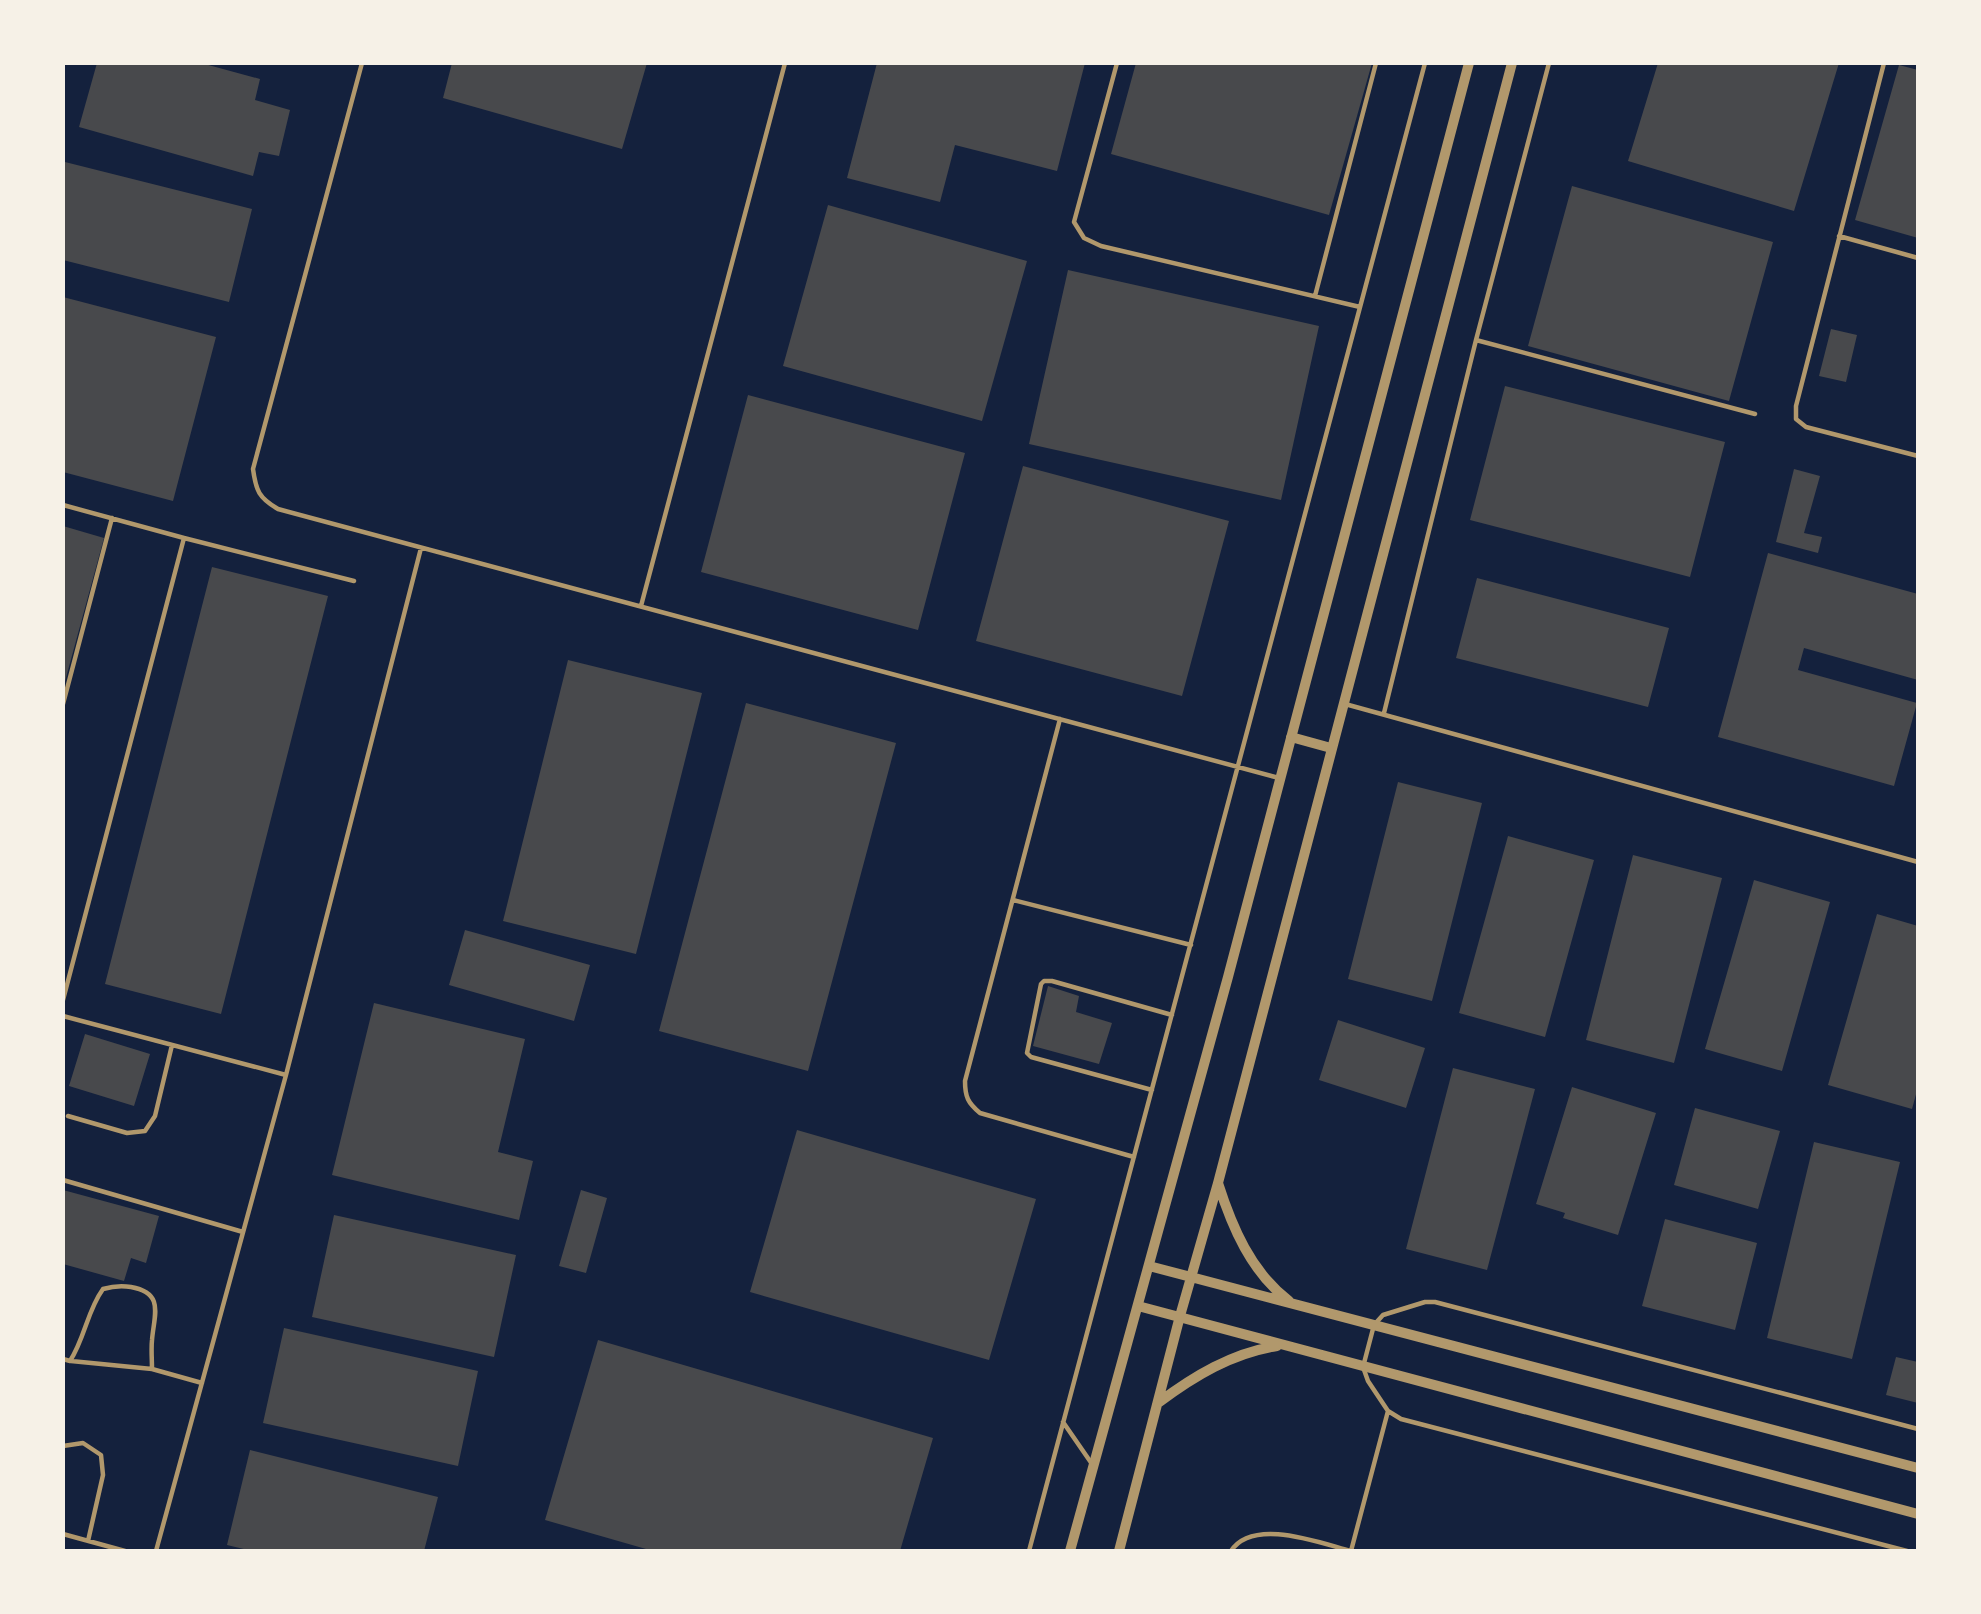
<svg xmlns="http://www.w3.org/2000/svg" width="1981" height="1614" font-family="Roboto,sans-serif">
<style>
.building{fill:#48494c}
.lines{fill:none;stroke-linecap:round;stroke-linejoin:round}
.service{stroke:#b1986c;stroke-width:4.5}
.tertiary{stroke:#b1986c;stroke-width:10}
</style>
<rect width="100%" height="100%" fill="#14213d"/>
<path class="building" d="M97,63H201L260,79L255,100L290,110L279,156L259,152L253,176L79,127Z
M452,63H647L622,149L443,98Z
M877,63H1085L1057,171L955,145L940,202L847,178Z
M1136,63H1372L1329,215L1111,154Z
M1658,63H1839L1794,211L1628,161Z
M1899,65L1918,70V238L1855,220Z
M65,162L252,209L229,302L63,260V171Z
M1572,186L1773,242L1729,401L1528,346Z
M828,205L1027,261L982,421L783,366Z
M1068,270L1319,326L1281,500L1029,444Z
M63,297L216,337L173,501L63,472Z
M1831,329L1857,335L1846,382L1819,376Z
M1505,386L1725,442L1690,577L1470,520Z
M748,395L965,453L918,630L701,572Z
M1023,466L1229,521L1182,696L976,641Z
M1794,469L1820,476L1804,533L1822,537L1818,553L1776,542Z
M63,526L104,538L64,685L63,684Z
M1768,553L1918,594V680L1804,648L1798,670L1917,703L1894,786L1718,737Z
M212,567L328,596L221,1014L105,984Z
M1477,578L1669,628L1648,707L1456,658Z
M568,660L702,693L636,954L503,921Z
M746,703L896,743L808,1071L659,1031Z
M1398,782L1482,803L1432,1001L1348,979Z
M1508,836L1594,860L1545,1037L1459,1013Z
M1633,855L1722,878L1674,1063L1586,1040Z
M1754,880L1830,902L1782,1071L1705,1049Z
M1877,914L1918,926V1087L1912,1109L1828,1085Z
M465,930L590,965L574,1021L449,985Z
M1048,986L1079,996L1076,1012L1112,1023L1099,1064L1033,1046Z
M374,1003L525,1039L498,1152L533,1161L519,1220L332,1175Z
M1338,1020L1425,1048L1406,1108L1319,1080Z
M85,1034L150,1054L134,1106L69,1086Z
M1453,1068L1535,1089L1487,1270L1406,1249Z
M1572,1087L1656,1113L1618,1235L1563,1218L1565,1213L1536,1204Z
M1695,1108L1780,1131L1758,1209L1674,1185Z
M797,1130L1036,1199L989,1360L750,1292Z
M1814,1142L1900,1162L1852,1359L1767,1338Z
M63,1190L159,1216L146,1263L131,1258L124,1281L63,1264Z
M581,1190L607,1198L586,1273L559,1266Z
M334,1215L516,1255L494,1357L312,1317Z
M1665,1219L1757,1243L1735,1330L1642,1306Z
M284,1328L478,1371L458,1466L263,1423Z
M598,1340L933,1438L900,1551H653L545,1520Z
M1896,1357L1918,1362V1403L1886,1395Z
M250,1450L438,1497L424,1551H252L227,1545Z"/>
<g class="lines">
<path class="service" d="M362,63L253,469C256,491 259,498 278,509L1279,778
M1117,63L1074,222L1084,238L1101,246L1360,307
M1884,63L1796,406V419L1806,427L1918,456
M1839,236L1918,258
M1315,296L1376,63
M1476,340L1755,414
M63,505L184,538
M641,606L785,63
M63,704L112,518
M1345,704L1918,862
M1384,713L1476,340L1549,63
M1060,719L965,1081C965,1097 968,1103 980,1113L1134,1157
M1013,900L1191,945
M63,1000L184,538L354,581
M63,1016L286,1075
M1152,1090L1031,1057L1027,1053L1041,984L1044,981H1052L1172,1015
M68,1116L127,1133L145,1131L155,1116L172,1045
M63,1180L243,1232
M63,1359L70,1361C85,1338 87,1311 103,1289C113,1286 120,1285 131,1287C165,1293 154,1315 152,1340C151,1349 152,1359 152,1369L202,1383
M71,1361L152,1369
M1063,1422L1092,1464
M63,1446L83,1443L101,1455L103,1475L88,1541
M63,1534L125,1551
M156,1551L286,1075L421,548
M1029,1551L1425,63
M1231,1551C1253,1517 1320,1543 1351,1551
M1351,1551L1388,1411
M1907,1551L1401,1419L1388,1411L1368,1381L1363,1367L1374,1325L1383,1315L1425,1302H1435L1918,1429"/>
<path class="tertiary" d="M1291,737L1331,748
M1218,1183C1232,1227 1251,1272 1289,1301
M1149,1266L1918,1468
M1138,1306L1918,1514
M1158,1403C1194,1376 1232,1353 1277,1346
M1070,1551L1228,977L1469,63
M1119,1551L1180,1316L1218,1183L1512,63"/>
</g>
<rect width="1981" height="1614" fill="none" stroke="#f6f1e7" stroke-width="130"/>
</svg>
